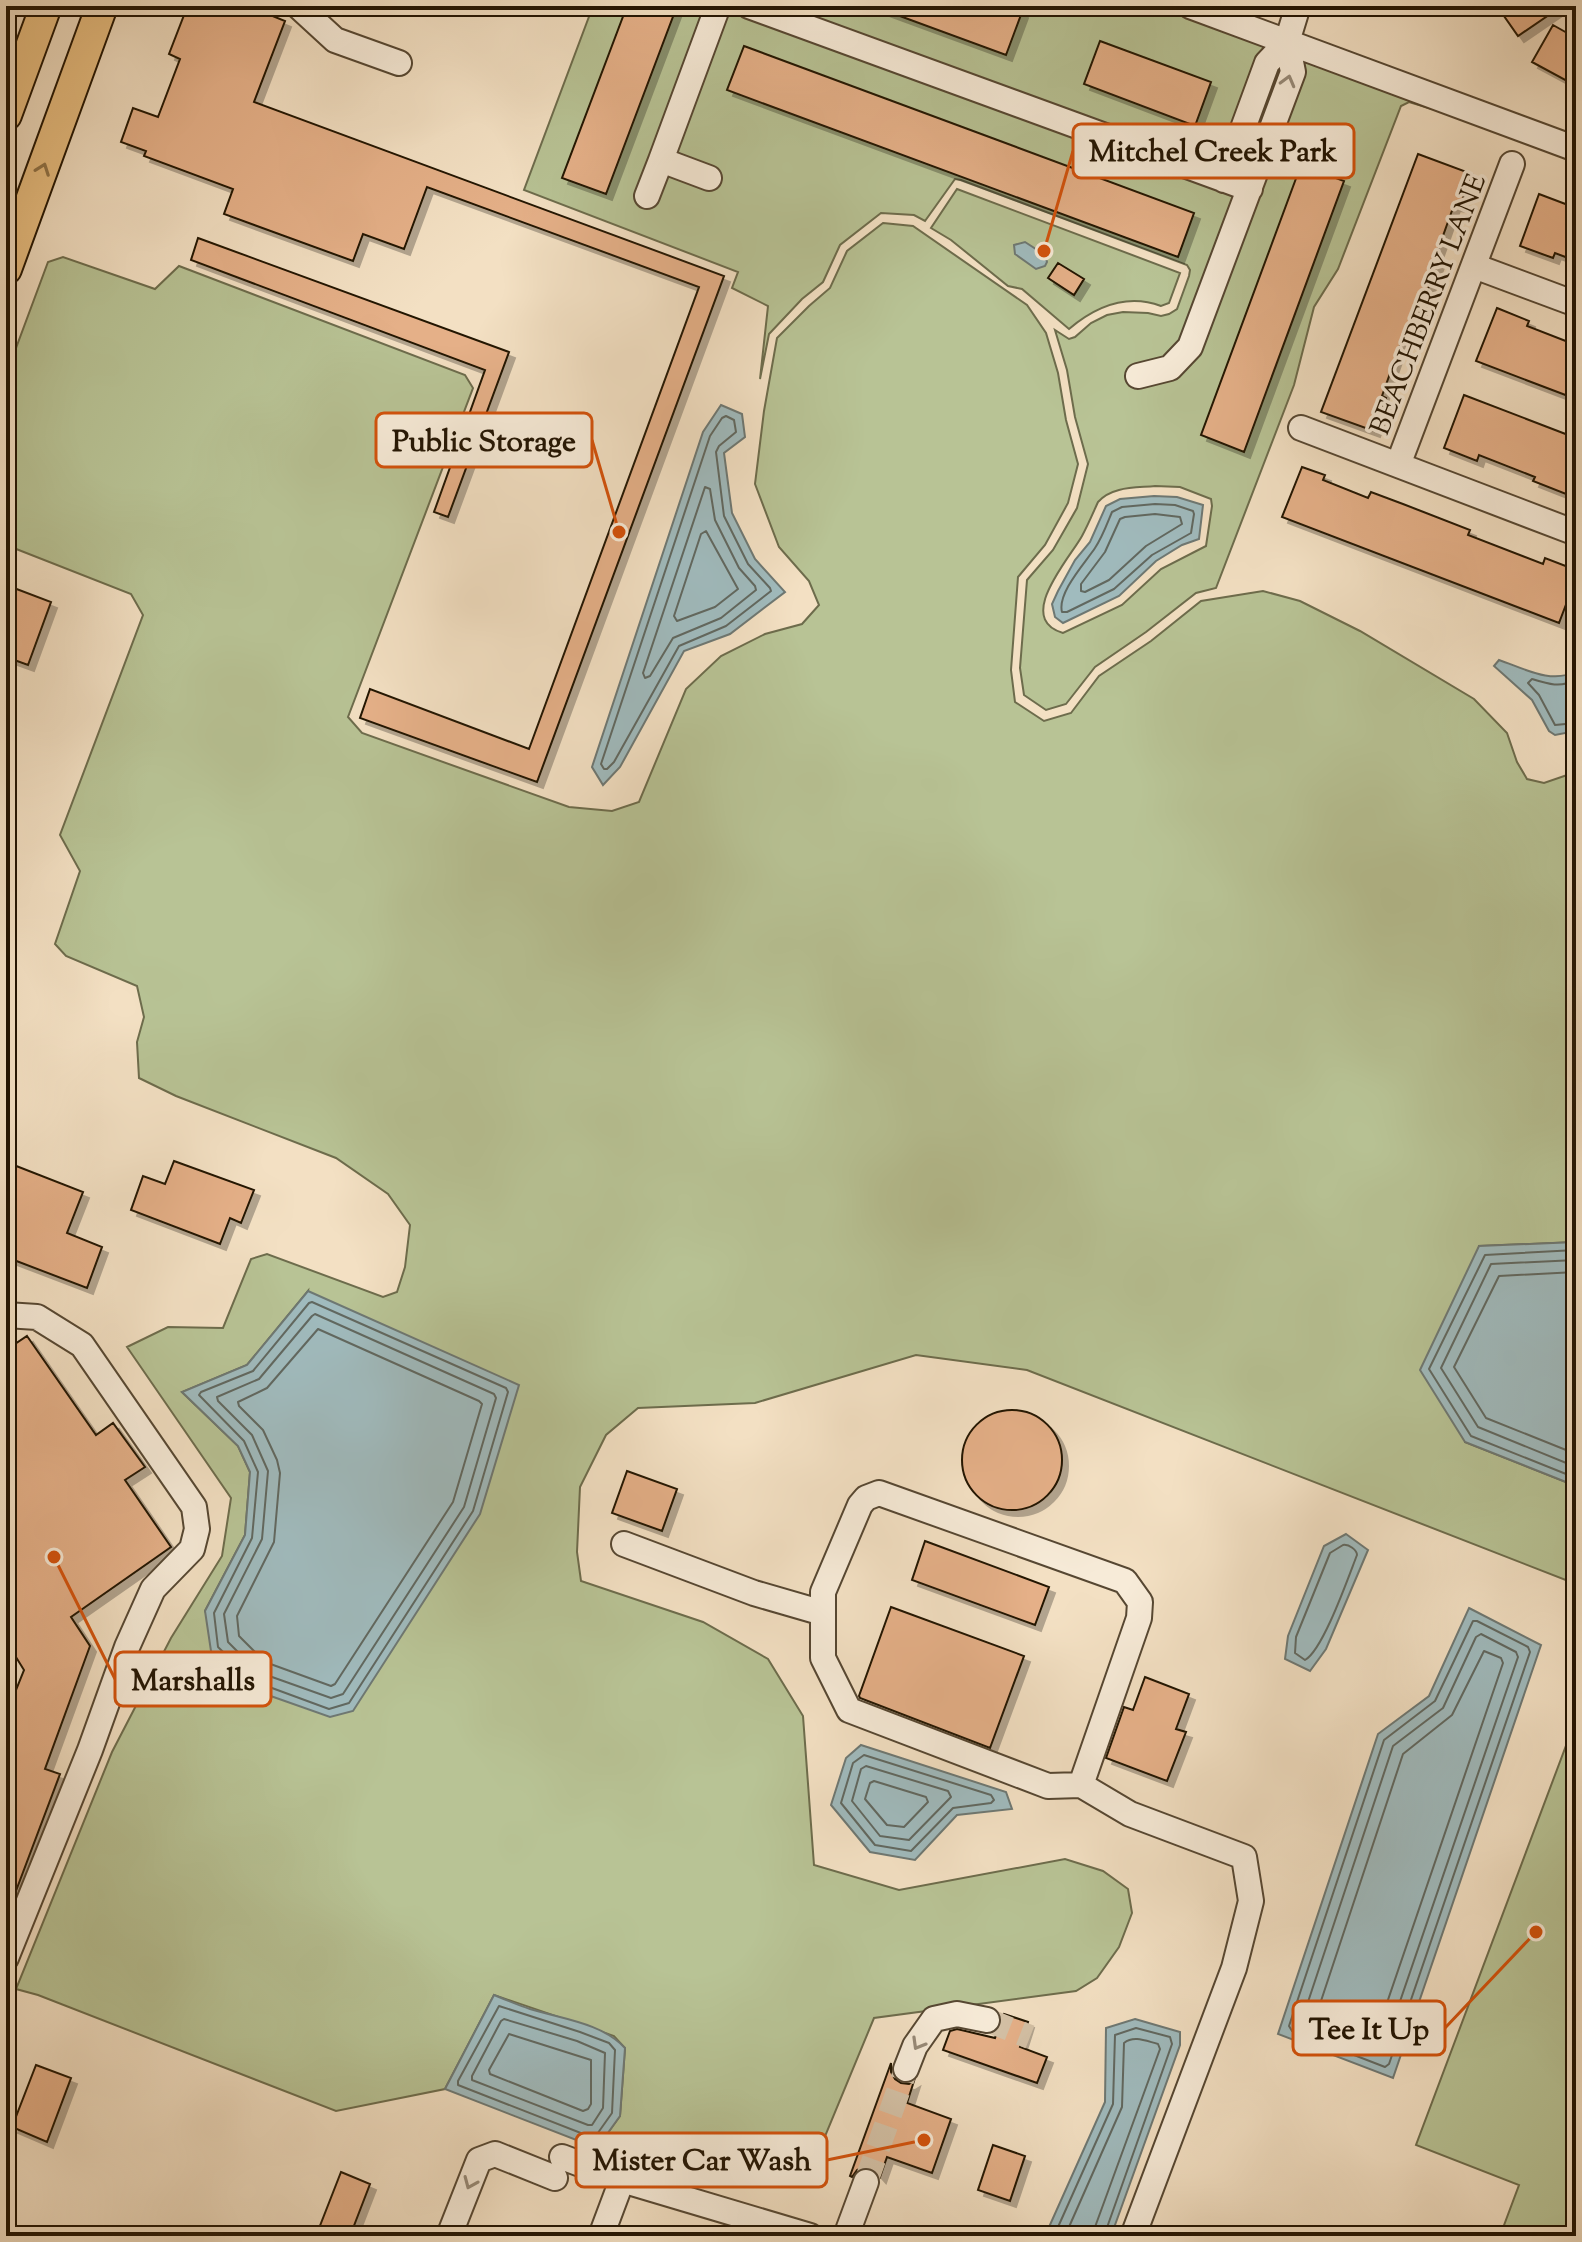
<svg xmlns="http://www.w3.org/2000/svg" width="1582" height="2242" font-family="'Sorts Mill Goudy',serif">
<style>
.green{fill:#b8c395;stroke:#6d6c4c;stroke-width:2;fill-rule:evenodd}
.water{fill:#a0bbbe;stroke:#6e7873;stroke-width:2}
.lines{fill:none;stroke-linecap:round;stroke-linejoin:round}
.shore{stroke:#616860;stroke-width:2}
.building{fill:#e5b088;stroke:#221402;stroke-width:2;filter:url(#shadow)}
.minor-tunnel{stroke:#d4c1a6;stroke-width:24;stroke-dasharray:24 12;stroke-linecap:butt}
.minor-casing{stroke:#564732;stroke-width:28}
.major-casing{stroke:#221402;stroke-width:34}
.minor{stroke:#f7ebd8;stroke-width:24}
.major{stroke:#eac082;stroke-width:30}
.oneway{stroke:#978a78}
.oneway2{stroke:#907348}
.labels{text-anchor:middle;stroke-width:7;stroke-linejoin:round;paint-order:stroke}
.street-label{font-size:28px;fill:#221402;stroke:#f7ebd8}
.leader{fill:none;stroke:#d4520b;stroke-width:3}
.callout-dot{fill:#d4520b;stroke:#f7ebd8;stroke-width:3}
.callout{fill:#f7ebd8;stroke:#d4520b;stroke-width:3}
.callout-label{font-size:30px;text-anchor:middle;font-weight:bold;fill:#221402}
</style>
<defs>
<filter id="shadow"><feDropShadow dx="6" dy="6" stdDeviation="0" flood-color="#0004"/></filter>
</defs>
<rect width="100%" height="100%" fill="#f3e0c3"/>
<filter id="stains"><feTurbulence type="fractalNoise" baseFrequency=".0025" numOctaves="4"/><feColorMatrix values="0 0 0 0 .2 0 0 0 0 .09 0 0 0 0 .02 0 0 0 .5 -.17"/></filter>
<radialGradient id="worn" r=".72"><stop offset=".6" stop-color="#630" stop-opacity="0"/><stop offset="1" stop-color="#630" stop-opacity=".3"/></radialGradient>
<path class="green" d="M593,6H1155L1266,47L1236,117L1282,134L1302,60L1432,109L1409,102L1401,106L1338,269L1314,307L1294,385L1216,588L1196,593L1146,632L1095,667L1066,704L1046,710L1024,695L1020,668L1027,580L1053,550L1077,508L1088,464L1075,417L1067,370L1055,330L1069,339L1075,337L1091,323L1107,315L1123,312L1148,313L1161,316L1169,314L1177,309L1189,276L1190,270L1187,265L961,180L955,179L925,221L914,215L881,213L840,245L823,282L802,299L769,334L760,379L768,306L732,288L738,272L524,190ZM1155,486L1180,487L1211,499L1212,506L1206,546L1161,569L1122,605L1063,633C1014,619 1070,558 1082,536C1088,525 1093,513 1098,502C1112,486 1136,488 1155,486Z
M957,189L1180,273L1169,303L1161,306C1126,293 1095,307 1069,329L1022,289L1008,286L951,240L931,228Z
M883,223L913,226L1027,305L1046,333L1058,373L1066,420L1078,464L1068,503L1045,545L1018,577L1011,670L1015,702L1044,721L1071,713L1099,676L1151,641L1201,601L1263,591L1300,601L1360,631L1474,699L1507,733L1517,762L1527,779L1544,783L1576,772V1242L1479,1246L1465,1442L1576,1486V1584L1027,1370L916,1355L755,1403L638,1408L606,1435L580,1487L577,1552L581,1581L703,1622L768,1659L803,1716L814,1865L899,1890L1065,1859L1103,1871L1128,1889L1132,1913L1119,1947L1097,1978L1076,1991L874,2018L809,2175L597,2148L620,2116L625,2048L614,2036L494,1995L445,2089L336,2111L38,1995L16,1989L112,1752L171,1638L222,1556L231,1498L127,1347L168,1327L223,1328L251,1259L267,1254L383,1297L397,1292L405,1267L410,1225L388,1194L336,1158L176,1096L139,1078L137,1042L144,1017L137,986L66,956L55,944L80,871L60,835L143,615L131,594L6,545V375L48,262L63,257L155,289L179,266L465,375L473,388L348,717L362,733L569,807L612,811L639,802L686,689L721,656L765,634L802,624L819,605L809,581L779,547L755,484L764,411L777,338L809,306L830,288L847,251ZM308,1291L248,1688L205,1611L245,1535L250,1472L238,1446L182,1392L247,1365Z
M1576,1719V2236H1500L1519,2185L1416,2145Z"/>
<path class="water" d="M1025,242L1045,255L1047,262L1045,266L1036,269L1015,254L1014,245Z
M721,405L742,414L745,437L724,453L732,513L755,559L785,592L730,634L684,651L620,767L603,785L592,767L703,432Z
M1154,496L1177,497L1203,505L1199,539L1182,545L1156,561L1119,596L1063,623L1055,617L1052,604L1058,591L1075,560L1090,542L1106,506L1120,499Z
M1499,660C1523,668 1552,685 1576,671V731L1555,735L1549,731L1532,700L1494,666Z
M1576,1242V1486L1465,1442L1420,1370L1479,1246Z
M308,1291L519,1385L480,1514L353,1711L330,1717L248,1688L211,1651L205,1611L245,1535L250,1472L238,1446L182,1392L247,1365Z
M1346,1534L1368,1550L1326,1649L1310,1671L1285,1659L1288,1636L1324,1546Z
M1469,1608L1541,1645L1393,2078L1278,2034L1378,1734L1429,1696Z
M861,1745L1006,1792L1012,1809L957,1815L915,1860L870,1852L831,1805L846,1758Z
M494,1995C506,2000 518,2005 530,2009C562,2019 602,2023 625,2048L620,2116L597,2148L445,2089Z
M1135,2019L1180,2032V2045L1111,2236H1045L1105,2102L1106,2028Z"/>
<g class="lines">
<path class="shore" d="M726,416L734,420L736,432L719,446L716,452L724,516L748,564L770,588L771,591L726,626L679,646L614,762L607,769H604L601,764L710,436L722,418Z
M705,487L710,489L715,520L739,568L755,586L756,590L721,618L673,638L650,676L645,678L643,673Z
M1155,504L1175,505L1193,511L1194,514L1191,533L1152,555L1114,589L1067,612H1062C1057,593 1085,563 1095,548C1102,538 1107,524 1112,512L1122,507Z
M1155,514L1180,517L1182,524L1146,546L1109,580L1085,592L1081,591V584L1105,552L1120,519L1125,517Z
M706,531L738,589L715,607L677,621L674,616L701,534Z
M1576,680C1560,688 1548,684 1532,679L1528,683L1539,695L1555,725L1576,723
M1576,1250L1485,1255L1429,1369L1471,1436L1576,1478
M1576,1260L1491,1264L1441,1368L1478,1427L1576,1467
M1576,1272L1499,1276L1454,1367L1486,1418L1576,1454
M312,1302L506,1388L508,1392L473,1511L349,1703L329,1709L253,1681L218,1647L214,1613L252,1538L258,1472L244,1441L199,1395L201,1392L253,1371L309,1303Z
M315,1314L494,1394L496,1398L464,1507L343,1694L331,1698L258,1672L228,1642L224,1614L262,1539L268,1471L252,1435L218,1401L217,1397L259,1379L312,1316Z
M318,1329L479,1401L482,1404L453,1502L335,1684L331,1686L265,1662L239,1636L237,1616L274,1542L280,1473L277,1460L263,1430L239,1406L238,1402L267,1388Z
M1343,1545C1349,1544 1357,1550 1357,1555C1348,1578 1323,1650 1305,1660L1295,1653L1296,1637L1330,1553Z
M1473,1621H1477L1528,1647L1530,1652L1389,2064L1385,2067L1292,2031L1289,2026L1384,1740L1435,1701Z
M1481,1634L1516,1652L1518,1657L1383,2051L1378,2053L1304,2025L1302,2020L1393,1746L1443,1708L1476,1637Z
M1484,1651L1501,1658L1503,1663L1376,2035L1371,2038L1319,2018L1317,2013L1403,1754L1452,1715Z
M864,1755L991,1795L994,1800L991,1803L953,1808L911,1851L875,1845L841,1803L853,1763Z
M866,1766L948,1791L951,1797L909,1840L880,1836L852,1801L861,1769Z
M874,1781L926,1797L928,1802L904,1827L887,1825L865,1799L870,1783Z
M499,2006L580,2032L609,2043L615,2050L612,2113L595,2137H591L458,2085V2081Z
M504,2019L577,2041L605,2053L603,2108L592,2125H588L472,2080V2076L501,2021Z
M509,2034L591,2060V2104L588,2109L583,2111L490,2074L489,2070Z
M1054,2236L1113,2104L1115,2035L1136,2028L1170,2037L1172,2044L1104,2236
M1065,2236L1122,2107L1124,2043C1134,2035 1146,2041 1158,2044L1160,2049L1095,2227L1094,2236"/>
</g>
<path class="building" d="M194,6H248L285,21L254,102L724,276L537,782L360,718L370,689L529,749L699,287L427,187L404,249L363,234L353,261L224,214L233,189L144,156L146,151L121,142L133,108L158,117L180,59L169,54L186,10L192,12Z
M627,6H677L606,194L562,178Z
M878,6H1006L1022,12L1006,55L878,8Z
M1497,6H1562L1518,36Z
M1553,25L1576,38V66L1567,81L1532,62Z
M1100,41L1211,82L1195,126L1084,84Z
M744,46L1194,213L1178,257L727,90Z
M1418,154L1472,174L1460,206L1454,205L1434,261L1438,262L1408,342L1402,340L1382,396L1386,398L1374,431L1321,412Z
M1301,165L1344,181L1244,452L1201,435Z
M1539,194L1576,208V261L1555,253L1553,258L1520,246Z
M198,238L509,352L448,517L434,512L485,370L191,260Z
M1058,263L1084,279L1074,295L1048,278Z
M1497,308L1529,321L1527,326L1576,345V399L1476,361Z
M1464,395L1576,438V469L1566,494L1533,481L1535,477L1479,455L1477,461L1444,448Z
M1302,467L1325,475L1323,480L1368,498L1371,492L1403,504L1470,530L1468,535L1543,564L1545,558L1576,570V578L1559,623L1282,517Z
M6,585L51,602L28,665L6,657Z
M174,1161L254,1190L241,1223L230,1218L220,1244L131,1210L143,1176L165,1184Z
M6,1162L83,1192L67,1233L102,1247L87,1288L6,1257Z
M27,1336L96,1435L113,1423L145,1467L125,1480L171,1547L71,1617L90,1646L45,1769L60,1774L8,1912H6V1715L24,1670L6,1641V1350Z
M962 1460a50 50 0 1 1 100 0a50 50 0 1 1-100 0Z
M627,1471L677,1489L662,1531L612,1513Z
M925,1541L1049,1587L1035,1625L912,1580Z
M891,1607L1024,1656L990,1748L860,1698L859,1696Z
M1145,1677L1189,1694L1176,1729L1186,1732L1167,1781L1106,1758L1124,1707L1133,1710Z
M1004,2014L1028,2022L1020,2047L1047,2057L1037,2083L943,2050L950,2031L957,2029L995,2038Z
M891,2063V2072L895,2079L901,2083L909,2084L914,2081L907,2103L951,2119L932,2173L887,2157L880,2177L872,2168L864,2167L857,2170L852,2177L850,2176Z
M36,2065L71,2078L47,2142L12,2127Z
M993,2145L1025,2156L1010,2201L978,2190Z
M341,2172L370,2184L350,2236H316Z"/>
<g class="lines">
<path class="minor-tunnel" d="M987,2020L1030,2037
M866,2182L906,2069"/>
<g class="minor-casing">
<path id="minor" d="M298,6L335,40L399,63
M749,6L1250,189
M1190,6L1576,149
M709,178L661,160L718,6
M1224,180L1267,63L1287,42L1298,6
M647,196L661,160
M1474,266L1576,304
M1138,376L1170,368L1190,347L1293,72L1287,42
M1301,428L1576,533
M1398,465L1512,164
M6,1315L37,1317L82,1345L194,1507L197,1529L192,1549L153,1589L127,1647L90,1750L6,1958
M624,1544L754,1593L823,1613
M1081,1785L1139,1618L1140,1602L1125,1581L879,1493L866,1498L860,1505L823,1592V1658L849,1710L1048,1786L1081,1785L1130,1814L1244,1857L1251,1901L1234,1968L1133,2236
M906,2069L915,2046L934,2019L957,2014L987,2020
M562,2157L622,2180
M449,2236L479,2160L495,2154L555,2178
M601,2236L622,2180L810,2236
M846,2236L866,2182"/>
</g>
<g class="major-casing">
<path id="major" d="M6,115L46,6
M6,269L102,6"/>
</g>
<use href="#minor" class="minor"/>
<use href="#major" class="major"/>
</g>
<defs><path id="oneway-chevron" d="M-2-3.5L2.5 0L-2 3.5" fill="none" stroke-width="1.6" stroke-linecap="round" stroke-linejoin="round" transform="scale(2)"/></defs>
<g class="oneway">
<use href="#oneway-chevron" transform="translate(1288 81) rotate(-75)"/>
<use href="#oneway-chevron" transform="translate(918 2044) rotate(120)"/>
<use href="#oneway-chevron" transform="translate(470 2183) rotate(113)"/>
</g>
<use class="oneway2" href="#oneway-chevron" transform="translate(43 169) rotate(-70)"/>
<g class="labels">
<g class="street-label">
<text transform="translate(1427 304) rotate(-69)" y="10">BEACHBERRY LANE</text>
</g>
</g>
<path class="leader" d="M1044 251L1073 151M619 532L592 440M54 1557L115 1679M1536 1932L1445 2028M924 2140L827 2160"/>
<g class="callout-dot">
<circle cx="1044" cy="251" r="8"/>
<circle cx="619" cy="532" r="8"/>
<circle cx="54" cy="1557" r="8"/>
<circle cx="1536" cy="1932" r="8"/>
<circle cx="924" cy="2140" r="8"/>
</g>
<g class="callout">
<rect x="1073" y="124" width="281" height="54" rx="8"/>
<rect x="376" y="413" width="216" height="54" rx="8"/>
<rect x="115" y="1652" width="156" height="54" rx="8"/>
<rect x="1293" y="2001" width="152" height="54" rx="8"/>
<rect x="576" y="2133" width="251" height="54" rx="8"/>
</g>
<g class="callout-label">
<text x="1213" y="161">Mitchel Creek Park</text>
<text x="484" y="451">Public Storage</text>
<text x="193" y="1690">Marshalls</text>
<text x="1369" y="2039">Tee It Up</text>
<text x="702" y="2170">Mister Car Wash</text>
</g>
<rect width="1582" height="2242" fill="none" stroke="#f3e0c3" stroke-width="32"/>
<rect x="8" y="8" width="1566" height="2226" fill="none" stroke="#221402" stroke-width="4"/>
<rect x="16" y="16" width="1550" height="2210" fill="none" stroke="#221402" stroke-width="2"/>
<rect width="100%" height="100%" filter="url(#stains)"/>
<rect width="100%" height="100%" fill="url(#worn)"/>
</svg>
